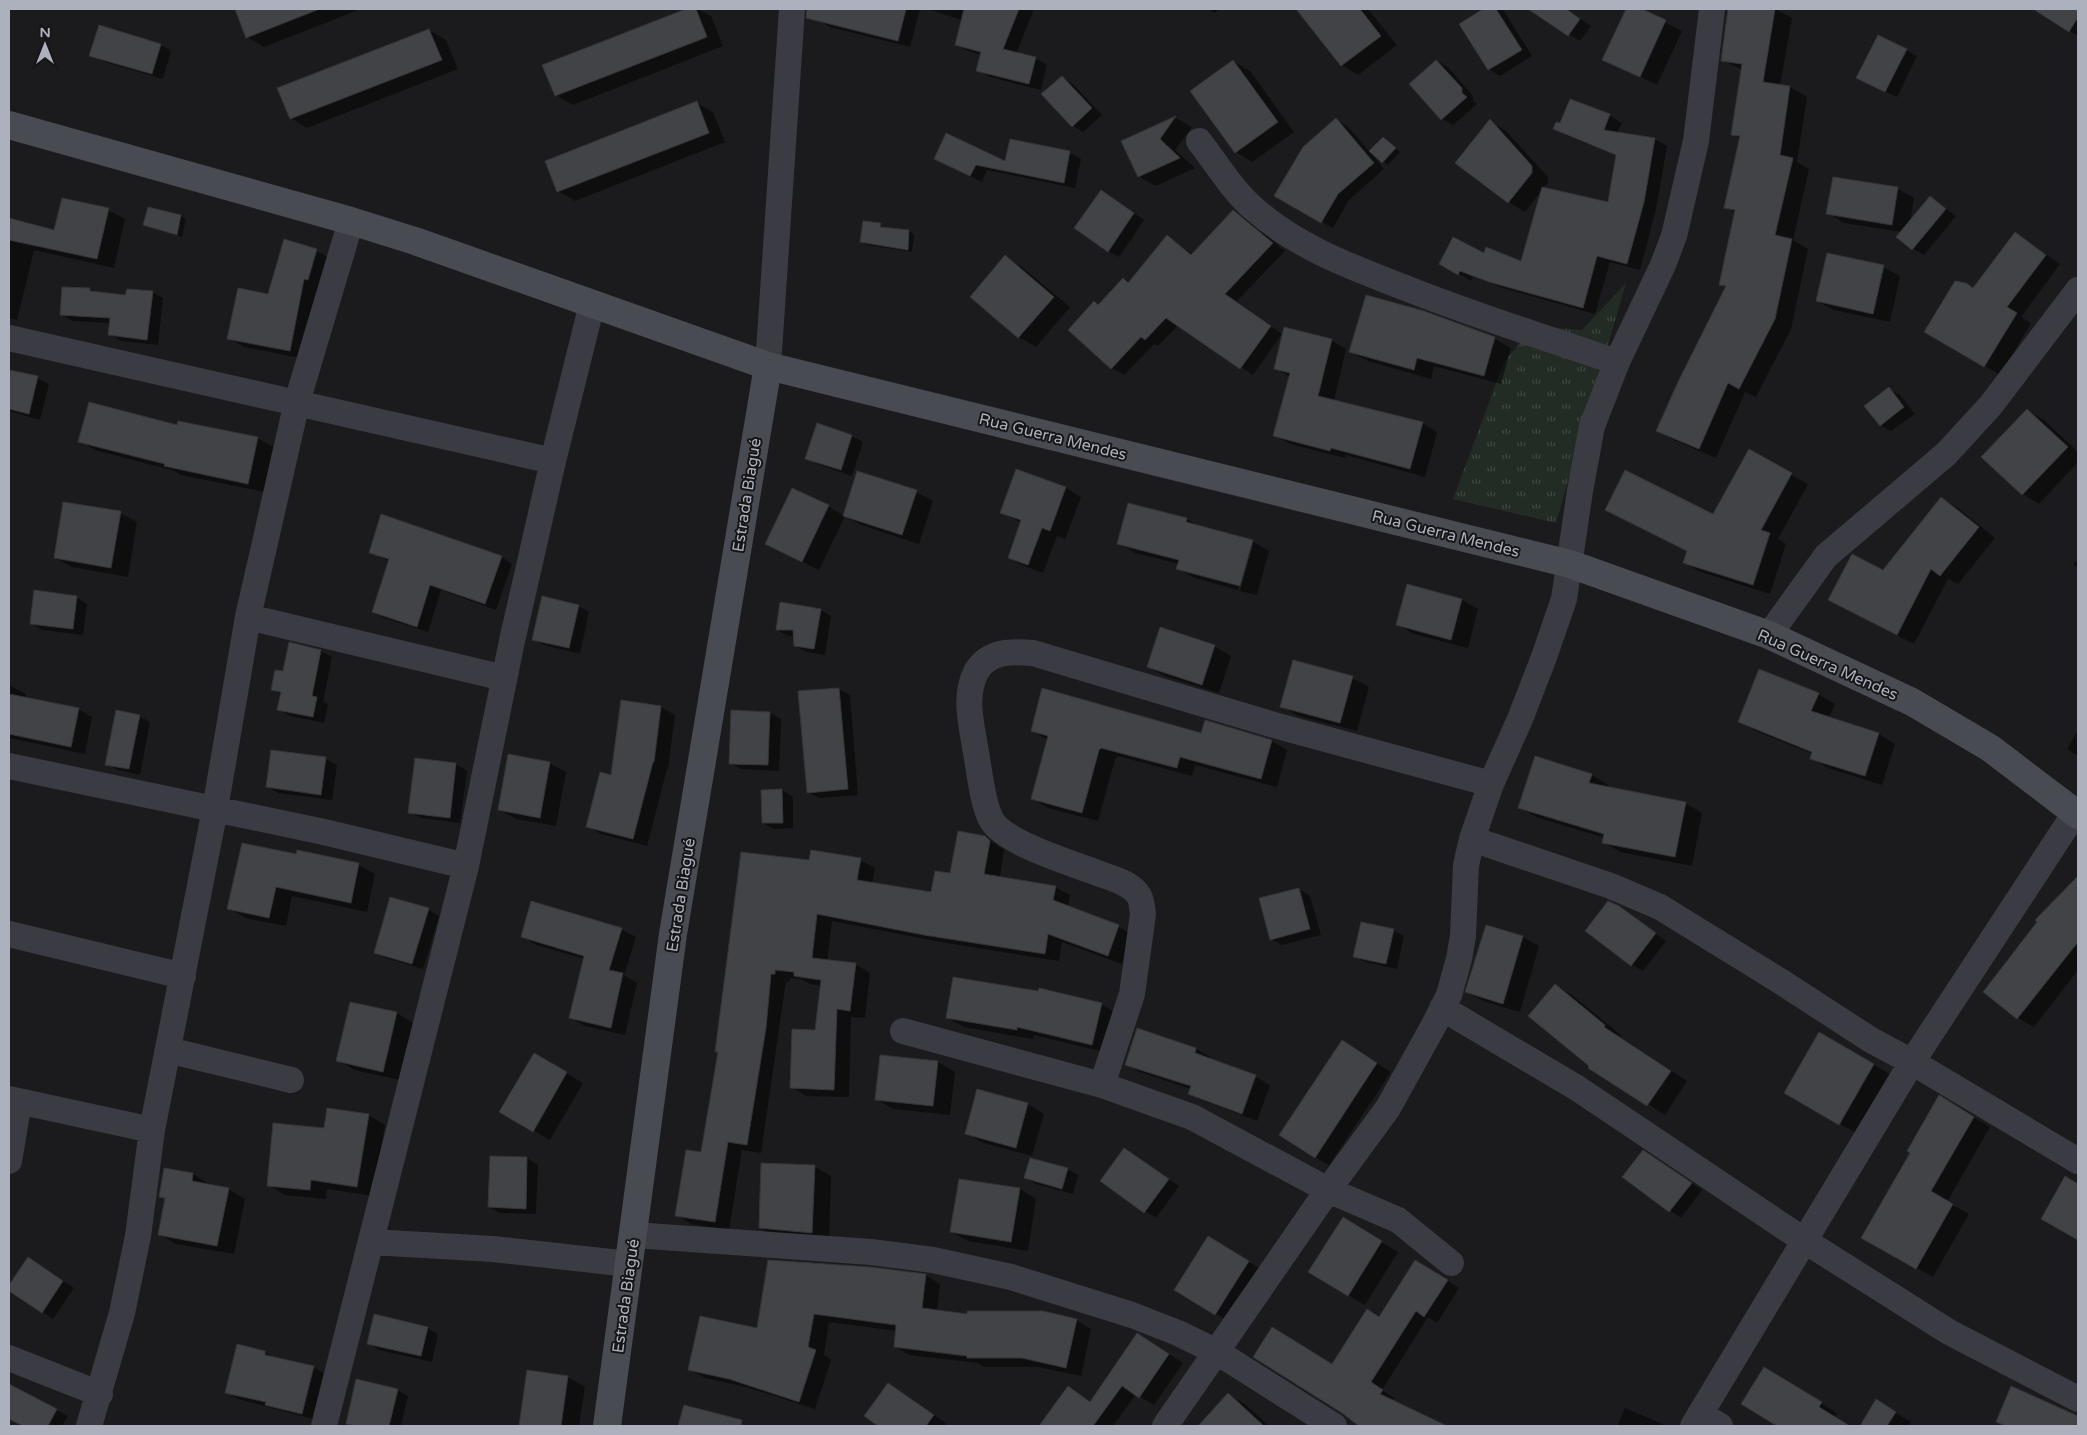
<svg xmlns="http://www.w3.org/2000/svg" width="2087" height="1435" font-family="'Varela Round',sans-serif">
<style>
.grass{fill:url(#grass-tufts)}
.shadow{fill:#0007}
.building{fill:#424347;stroke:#353539}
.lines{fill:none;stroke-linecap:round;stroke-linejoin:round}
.street{stroke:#3b3c43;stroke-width:26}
.secondary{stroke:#494b53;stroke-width:28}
.labels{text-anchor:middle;stroke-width:4;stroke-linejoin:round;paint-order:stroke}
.street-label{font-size:16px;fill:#adb0bd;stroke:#161618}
</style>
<defs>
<pattern id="grass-tufts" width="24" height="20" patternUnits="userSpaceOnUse" patternTransform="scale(1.25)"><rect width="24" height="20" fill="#222c24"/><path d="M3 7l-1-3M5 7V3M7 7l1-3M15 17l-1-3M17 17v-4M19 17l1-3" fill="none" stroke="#3f4842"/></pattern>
</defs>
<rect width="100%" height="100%" fill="#1b1b1d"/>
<path class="grass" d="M1626,283L1556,523L1453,499L1504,362L1534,326L1582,330Z"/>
<path class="shadow" d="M236,9H361L264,47L247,37Z
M689,9H698L711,16L723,46L573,105L556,95L544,65Z
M821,9H855L884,16L886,9H920L910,47L830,27L818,20Z
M928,9H1034L1016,54L1035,58L1047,65L1041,90L990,77L977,70L982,55L968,51L956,44L961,20Z
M1207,9H1219L1215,13Z
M1302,9H1368L1397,45L1358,75L1342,65L1300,11Z
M1486,9H1500L1504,11L1532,56L1500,76L1489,69L1461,24Z
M1545,9H1565L1591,26L1580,41L1540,16Z
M1627,9H1639L1682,31L1657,85L1604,59Z
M1729,9H1775L1792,18L1780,86L1790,87L1807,97L1797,162L1809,169L1793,240L1808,249L1791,329L1756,397L1745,392L1716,458L1674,440L1658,430L1727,288L1720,284L1736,213L1725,207L1741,139L1733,134L1743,70L1722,60Z
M2043,9H2078V36L2040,12Z
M429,30L446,40L458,69L307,128L291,118Z
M161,45L171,51L163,79L102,61L91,55Z
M1906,50L1917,56L1897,97L1869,83Z
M1233,61L1250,71L1294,132L1252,162L1236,152Z
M1437,61L1448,67L1473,96V101L1477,104L1453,125L1442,119Z
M1062,77L1073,84L1102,115L1083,132L1073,126Z
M697,103L713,112L725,142L575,201L558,191Z
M1609,115L1622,123L1617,133L1654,139L1667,146L1656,209L1640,270L1610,262L1595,314L1503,288L1473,277L1471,281L1440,263L1485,255L1522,262L1543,189L1525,212L1508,202L1490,121L1506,131L1548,177V183L1543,188L1609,203L1617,156L1567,136L1555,129L1561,124Z
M1176,118L1192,127L1175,150L1195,168L1156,186L1139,177L1123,142Z
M1336,120L1347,126L1370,152L1383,138L1400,152L1388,165L1374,154L1373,155L1384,169L1349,200L1333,228L1276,196Z
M1011,141L1070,153L1081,159L1075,188L987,170L982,182L936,159L1006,163Z
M1898,189L1914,198L1910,222L1930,197L1956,216L1924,255L1913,249L1901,232L1844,223L1828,213Z
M1101,191L1144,220L1119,257L1108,251Z
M149,209L181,216L186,219L182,237L144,224Z
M108,210L125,219L114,268L34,250L17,320L9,318V220L55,231Z
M1234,212L1246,219L1285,251L1237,301L1282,334L1253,375L1178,325L1158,346L1154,344L1124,375L1112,368L1070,330L1099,306L1123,280L1129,283L1167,237L1193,255Z
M880,225L885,229L909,231L914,234L912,252L867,245L862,242Z
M2015,233L2060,264L2021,317L2031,323L2000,375L1926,331L1974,289Z
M284,241L317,251L332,259L305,359L244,347L229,338L269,295Z
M1005,257L1022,267L1070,307L1036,347L1019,337L971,297Z
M1883,267L1900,276L1890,322L1834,310L1817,301Z
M90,289L96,293L126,297L152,292L163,298L158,345L121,341L110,334L111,323L72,321L61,314Z
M1494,338L1511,348L1501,384L1434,366L1431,379L1368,361L1351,352Z
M1331,340L1346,349L1334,401L1422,423L1437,432L1425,477L1346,455L1345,458L1290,444L1274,435L1290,377L1275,368Z
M9,371L38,378L49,384L40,420L9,411Z
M1889,389L1900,395L1915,414L1891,431L1880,425Z
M2027,410L2044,420L2078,452V462L2039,504L2023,494Z
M817,425L852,436L863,442L852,476L817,464L806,458Z
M178,426L257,438L273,447L264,492L181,475L175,471L95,450L80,441Z
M1749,451L1808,484L1778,539L1786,544L1770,594L1701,572L1684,563L1688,552L1623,519L1714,516Z
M1066,488L1081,497L1065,539L1057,536L1043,573L1024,566L1009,558L1022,523L1001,512Z
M916,492L933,501L919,544L861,525L845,516L819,570L767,544L828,506L844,516Z
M1941,499L1958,508L1995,538L1958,584L1948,579L1914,644L1847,609L1883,571Z
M120,513L137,522L128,577L72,567L55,558Z
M1186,519L1201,527L1252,541L1269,551L1257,595L1240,591L1253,544H1250L1238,590L1195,578L1178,569L1179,564L1135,553L1119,543Z
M371,553L502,557L512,564L496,610L441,590L428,632L384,618L374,612L390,561Z
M2078,559V568L2073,564Z
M76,597L87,604L83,635L42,630L31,623Z
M1462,600L1478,609L1468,648L1414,634L1397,624Z
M578,606L589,612L580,654L544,645L533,639Z
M820,610L831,616L825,655L807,652L795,646V636H788L777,630Z
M290,644L321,651L332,657L323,702L328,704L324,723L290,716L279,709L282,695L273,689L284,673Z
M1214,646L1231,656L1219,693L1165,676L1148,667Z
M1352,678L1369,687L1357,731L1298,716L1282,706Z
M9,685L26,694L25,699L78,709L92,717L85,754L9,738Z
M839,689L850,695L858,795L819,798L808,792Z
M1818,694L1835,704L1829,718L1879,734L1895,744L1882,785L1828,768L1812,758L1813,754L1756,731L1739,722Z
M622,702L661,707L675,715L668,769H667L647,846L601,834L587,826L612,777Z
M770,713L781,719L779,771L741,769L730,763Z
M139,716L150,722L140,775L118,770L107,764Z
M2078,730V756L2067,749Z
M1032,731L1202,734L1271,741L1287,750L1277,787L1195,765L1192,776L1118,756L1115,759L1098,821L1048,808L1033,799L1048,740Z
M1536,757L1592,775L1608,785L1607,788L1685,803L1702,813L1692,866L1620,852L1604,842L1605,838L1536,817L1520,807Z
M326,759L337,765L332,800L278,793L267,786Z
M416,759L456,764L467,771L460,823L421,818L410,812Z
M549,763L566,772L556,826L516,819L500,810Z
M782,790L793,797V828L774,829L763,823L762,791Z
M985,837L1004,850L1000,878L1055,887L1070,895L1068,907L1119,927L1133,935L1122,964L1062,942L1059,961L940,942L832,921L827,961L855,964L870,973L865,1018L851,1017L849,1097L806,1096L792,1087L816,1032L822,986L810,984L801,979L790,978L789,982L786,981L761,1153L742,1150L729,1230L691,1224L677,1215L702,1154L810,862L860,860L875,868L872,884L932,894Z
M298,852L359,865L375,874L367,912L292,896L286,926L245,918L229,908L297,856Z
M2071,886L2078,890V970L2034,1027L2018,1018L1985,992Z
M1299,889L1310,896L1321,935L1282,945L1271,939Z
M1618,907L1666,941L1643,971L1632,965Z
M428,909L439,916L423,969L386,958L375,952Z
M621,929L636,937L624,975L637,983L625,1035L585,1026L571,1018L585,959L536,945L522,936Z
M1393,930L1404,936L1397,969L1365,962L1354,956Z
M1523,937L1539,946L1520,1012L1483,1001L1467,992Z
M1555,986L1572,995L1621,1035L1620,1037L1687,1081L1665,1115L1590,1067Z
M351,1003L397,1013L413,1023L400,1080L354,1070L338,1060Z
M1101,1004L1118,1014L1108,1053L1034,1035L1033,1039L964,1027L948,1018Z
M1137,1030L1196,1049L1210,1057L1209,1059L1256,1077L1270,1085L1257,1121L1204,1101L1190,1093L1191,1089L1140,1072L1126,1064Z
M1819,1034L1890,1074L1856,1133L1786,1093Z
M1356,1050L1391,1072L1329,1165L1315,1157Z
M534,1054L583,1083L550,1140L501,1112Z
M881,1056L938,1062L955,1072L950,1115L893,1109L876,1099Z
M1939,1097L1990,1127L1947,1202L1969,1214L1933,1277L1863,1238L1912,1152Z
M1028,1104L1044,1114L1032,1156L983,1143L966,1133Z
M368,1115L385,1125L373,1196L327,1189L326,1199L285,1195L268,1185L325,1129Z
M1125,1149L1179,1186L1156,1218L1102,1181Z
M527,1158L538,1165L536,1214L500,1213L489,1207Z
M1654,1158L1702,1190L1681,1218L1624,1177Z
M815,1167L831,1176L829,1242L777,1237L760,1228Z
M1067,1169L1078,1175L1073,1194L1036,1184L1025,1178Z
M193,1174L209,1184V1186L228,1189L245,1199L234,1254L176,1244L159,1234L166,1199L161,1196Z
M2066,1178L2078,1185V1239L2043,1219Z
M1020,1189L1036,1199L1028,1251L968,1241L951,1232Z
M1360,1229L1398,1252L1365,1305L1348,1295Z
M1225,1247L1265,1272L1232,1323L1216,1314Z
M28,1259L74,1288L53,1319L9,1290Z
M1428,1268L1459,1288L1437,1323L1428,1317L1382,1390L1394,1398L1392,1401L1445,1426H1361L1255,1357L1333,1366Z
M925,1275L940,1284L937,1311L969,1315L1076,1320L1091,1329L1081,1376L1038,1367H984L978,1363L910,1355L895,1347L897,1331L829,1322L824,1355L831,1360L815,1409L746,1387L705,1378L690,1370L758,1329Z
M427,1328L438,1334L432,1362L379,1350L369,1343Z
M1152,1343L1183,1363L1154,1405L1136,1394L1113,1426H1040L1068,1388L1092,1402Z
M265,1352L276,1359L313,1367L324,1373L313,1419L238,1399L227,1392Z
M528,1371L568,1377L585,1387L579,1426H520Z
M1780,1377L1837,1413L1834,1418L1849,1426H1778L1742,1404Z
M888,1384L946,1423L945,1424L947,1426H881L866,1416Z
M9,1385L68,1416L62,1426H25L9,1418Z
M2012,1388L2078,1418V1426H2006L1997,1421Z
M397,1390L408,1396L401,1426H353L347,1423Z
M1228,1395L1245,1404L1269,1426H1199Z
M1876,1401L1911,1422L1908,1426H1861Z
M685,1406L731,1423L730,1426H679Z
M1625,1408L1660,1423L1666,1426H1617Z"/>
<path class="building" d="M235,9H317V10L246,38Z
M686,9H696L707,37L555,96L542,65Z
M807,9H906L898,41L806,18Z
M964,9H1019L1003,49L1036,57L1029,84L976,71L981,52L955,45Z
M1296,9H1360L1381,36L1341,66Z
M1483,9H1496L1522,50L1488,70L1459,24Z
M1528,9H1566L1580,19L1568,36Z
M1626,9H1642L1666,20L1640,77L1602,60Z
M1728,9H1775L1763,82L1790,86L1780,155L1793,158L1775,235L1792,239L1775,319L1739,389L1728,383L1699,449L1656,431L1678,382L1726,286L1719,285L1735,210L1724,208L1740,136L1731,135L1742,64L1721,61Z
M2033,9H2078V17L2069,32Z
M99,25L161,44L152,74L89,56Z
M429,29L442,60L290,119L277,88Z
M1878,35L1907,49L1885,92L1856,78Z
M1233,60L1278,122L1235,153L1190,91Z
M1436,60L1462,88V93L1467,97L1441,120L1409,84Z
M1062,76L1092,108L1072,127L1041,94Z
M1570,99L1610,114L1604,130L1655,138L1644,202L1627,264L1597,256L1583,308L1489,282L1460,271L1458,275L1439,264L1453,237L1484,253L1486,247L1521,261L1542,187L1608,202L1616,155L1553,129L1556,122L1560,123Z
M697,101L709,133L557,192L545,161Z
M1176,116L1160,139L1180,158L1138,177L1121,141Z
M1336,118L1374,163L1338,194L1321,223L1274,196L1303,147Z
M1490,119L1532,166V173L1508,203L1455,163Z
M946,133L1005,161L1010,139L1070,151L1064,183L976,165L970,176L934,159Z
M1383,137L1396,148L1382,163L1369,151Z
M1833,177L1898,187L1892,225L1826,214Z
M1101,190L1134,213L1108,252L1074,228Z
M1930,196L1946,209L1912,250L1896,237Z
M62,198L109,208L97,259L9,240V218L54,230Z
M148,207L181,215L177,235L143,225Z
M1233,210L1273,243L1225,294L1271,326L1240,369L1166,318L1145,340L1141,337L1111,369L1068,330L1094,301L1098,305L1123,278L1128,283L1167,235L1191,255Z
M863,221L881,223L880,227L909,230L908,250L860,242Z
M2015,232L2046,255L2007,307L2017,313L1984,367L1924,332L1955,281L1966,283L1973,288Z
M284,239L317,249L308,280L304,279L290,351L227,339L238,288L268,294Z
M1827,253L1884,265L1873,314L1816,301Z
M1005,255L1054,297L1018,338L970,297Z
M62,287L90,288V291L125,295L127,289L153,291L147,340L108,335L110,318L60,315Z
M1366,295L1424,311L1495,337L1484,376L1417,358L1414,370L1349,352Z
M1284,327L1332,339L1318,396L1423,422L1410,469L1331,448L1330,451L1273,436L1290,373L1274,369Z
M9,370L38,376L29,414L9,409Z
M1889,387L1904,407L1880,426L1864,406Z
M89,402L177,425L178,421L258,437L248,484L164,466L165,464L78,442Z
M2027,409L2068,447L2022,495L1981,457Z
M817,423L852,435L841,470L805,459Z
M1749,449L1792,473L1761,530L1770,533L1753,585L1683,563L1687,551L1605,510L1625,470L1713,514Z
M1016,469L1066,487L1050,531L1042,528L1028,565L1008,558L1021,520L1000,513Z
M857,471L917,490L902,535L843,516Z
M792,488L829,505L802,562L765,544Z
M1941,497L1979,527L1940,576L1931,569L1897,635L1828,600L1852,554L1883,570Z
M63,502L121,511L111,568L54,558Z
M1128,503L1187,518L1186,522L1253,540L1240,586L1176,569L1179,560L1117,544Z
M381,514L502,556L485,604L430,585L417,627L372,612L389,559L369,553Z
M1407,584L1462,599L1451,640L1396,625Z
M34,590L77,596L73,629L30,624Z
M542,596L579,605L569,648L532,640Z
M780,602L821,609L814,649L794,646L793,630H776Z
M1160,627L1215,645L1202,685L1147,667Z
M289,642L321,650L312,696L317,697L313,717L277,710L281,692L271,690L275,670L283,671Z
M1293,660L1353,676L1340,723L1280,707Z
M1759,669L1819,693L1811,711L1879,733L1865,776L1810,759L1812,752L1738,722Z
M839,688L848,789L807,793L798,691Z
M1042,688L1201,733L1205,720L1272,740L1261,779L1180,757L1177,768L1101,748L1099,750L1082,813L1031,799L1048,736L1031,731Z
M9,694L79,708L71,747L9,734Z
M621,700L661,706L654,762H653L633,839L586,827L600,772L611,775Z
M116,710L140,715L129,769L105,765Z
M731,710L770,712L768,765L729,764Z
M271,750L326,757L321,795L266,787Z
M508,754L550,762L540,818L498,810Z
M1535,756L1592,774L1589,783L1686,802L1675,857L1602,843L1604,834L1518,808Z
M415,758L456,763L450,818L408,813Z
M782,789L783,823H762L761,790Z
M958,831L985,836L990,841L984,874L1056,886L1053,900L1119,925L1108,956L1048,934L1045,954L924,935L817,914L812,958L856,963L850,1011L837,1009L834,1090L790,1088L792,1029L815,1030L821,980L794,976V972L775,970V974H771L766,1028L747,1145L728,1142L715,1222L675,1216L686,1150L701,1152L718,1052H715L741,852L809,860L811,850L861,858L857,880L931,892L935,871L950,873Z
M242,843L296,854L297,850L359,863L351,903L276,887L269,918L227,909Z
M2078,876V942L2017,1019L1983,992L2037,922L2035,920Z
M1299,888L1310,929L1270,940L1259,898Z
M390,897L429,908L412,964L374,953Z
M531,901L622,928L609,970L623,973L611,1028L569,1018L584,956L521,937Z
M1608,901L1619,906L1656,933L1631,966L1585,931Z
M1361,922L1394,929L1386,964L1353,957Z
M1486,925L1523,936L1503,1004L1465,992Z
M953,977L1038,991L1039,988L1102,1003L1092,1045L1017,1027V1030L946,1018Z
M1555,984L1605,1025L1604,1027L1671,1071L1647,1106L1588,1068L1589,1066L1528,1016Z
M350,1002L397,1012L383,1072L336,1061Z
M1137,1028L1196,1048L1195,1053L1256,1075L1242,1114L1188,1094L1191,1086L1125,1065Z
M1819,1032L1874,1064L1839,1125L1784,1093Z
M1342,1040L1377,1063L1315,1158L1279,1135Z
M534,1053L567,1072L533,1132L499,1112Z
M880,1055L938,1061L933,1106L875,1100Z
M977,1089L1028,1103L1016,1148L965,1134Z
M1939,1095L1974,1117L1931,1191L1953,1204L1916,1269L1861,1238L1910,1153L1907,1151Z
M327,1108L369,1114L357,1187L311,1180L310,1190L267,1186L273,1123L324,1128Z
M1124,1148L1169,1179L1144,1213L1100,1181Z
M1643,1150L1692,1183L1669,1212L1622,1177Z
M490,1156L527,1157L526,1209L488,1207Z
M1030,1158L1068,1168L1062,1189L1024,1178Z
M761,1163L815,1165L812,1233L759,1228Z
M164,1168L193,1173L192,1181L229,1188L217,1246L158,1235L165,1198L159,1197Z
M2065,1176L2078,1184V1240L2041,1219Z
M959,1179L1020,1188L1011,1242L950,1232Z
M1343,1217L1382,1241L1348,1296L1308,1272Z
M1208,1236L1249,1261L1215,1315L1174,1290Z
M28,1257L63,1281L42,1313L9,1291V1285Z
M768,1260L870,1267L926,1274L922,1308L967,1314V1311H1043L1077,1319L1066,1368L1022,1358H967V1356L894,1347L896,1325L814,1314L808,1347L816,1350L799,1402L729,1379L688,1370L700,1316L757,1328Z
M1415,1260L1448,1280L1424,1317L1416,1311L1371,1382L1383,1390L1380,1394L1447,1426H1359L1342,1413L1253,1357L1272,1327L1332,1364L1367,1309L1379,1317Z
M374,1314L428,1327L421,1356L367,1344Z
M1137,1333L1169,1354L1139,1398L1122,1386L1093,1426H1039L1068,1386L1090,1402Z
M237,1344L265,1351V1355L314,1366L302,1414L265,1405L266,1402L225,1393Z
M1764,1367L1822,1402L1819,1407L1850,1426H1777L1741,1404Z
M527,1370L568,1376L561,1426H519Z
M356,1379L398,1389L389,1426H358L346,1424Z
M888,1383L934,1415L926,1426H878L864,1416Z
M9,1384L57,1409L48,1426H23L9,1419Z
M2011,1386L2078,1416V1426H2006L1996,1422Z
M1228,1393L1264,1426H1198Z
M1876,1399L1896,1412L1887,1426H1860Z
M684,1405L742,1420L741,1426H678Z"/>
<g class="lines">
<path class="street" d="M1199,141C1217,164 1232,190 1254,209C1298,248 1354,268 1408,289C1477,316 1547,339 1617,362
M9,338L553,461
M768,366L792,9
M248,617L504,678
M1769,635L1826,556L1946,454L1991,405L2078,290
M9,766L324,832L466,866
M1472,839L1611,886L1660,907L1780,981L1871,1040L1912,1062L2078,1161
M9,934L183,976
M1442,1008L1577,1088L1805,1241L1949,1332L2078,1399
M903,1031L1102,1085L1192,1117L1328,1190L1398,1220L1451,1263
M168,1050L291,1080
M1102,1085L1132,994L1143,914C1142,909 1142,901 1139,896C1132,884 1115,879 1103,875C1077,865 1006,844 992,821C982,805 979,766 975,747C971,722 964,696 976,672C988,651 1011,651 1033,653L1274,725L1491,784
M9,1099L152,1130
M9,1161L19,1101
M634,1235L871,1252L933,1260L1011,1277L1132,1315L1178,1333L1217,1352L1334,1426
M371,1242L493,1249L629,1264
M9,1358L100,1394
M1700,1414L1720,1426
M89,1426L122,1313L138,1236L152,1130L215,809L248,617L297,402L351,221
M324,1426L466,866L512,641L553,461L592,304
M1165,1426L1328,1190L1388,1108L1435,1023L1449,995L1459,959L1463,936L1466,865L1472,839L1491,784L1520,719L1544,657L1564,599L1580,491L1592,426L1617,362L1663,265L1674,236L1696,141L1712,9
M1693,1426L1912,1062L2075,813"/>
<path class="secondary" d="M9,125L351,221L415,241L768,366L1570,564L1769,635L1912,702L1990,748L2078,815
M607,1426L673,934L768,366"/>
</g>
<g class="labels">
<g class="street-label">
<text transform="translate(1053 436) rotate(14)" y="6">Rua Guerra Mendes</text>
<text transform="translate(746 495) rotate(-81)" y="6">Estrada Biagué</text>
<text transform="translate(1446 533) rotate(14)" y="6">Rua Guerra Mendes</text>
<text transform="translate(1828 664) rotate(24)" y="6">Rua Guerra Mendes</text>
<text transform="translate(680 895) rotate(-81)" y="6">Estrada Biagué</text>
<text transform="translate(625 1296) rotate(-82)" y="6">Estrada Biagué</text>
</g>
</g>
<rect width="2087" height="1435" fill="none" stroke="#adb0bd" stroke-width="20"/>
<g transform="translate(45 45)" stroke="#161618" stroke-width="4" paint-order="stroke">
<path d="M0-4L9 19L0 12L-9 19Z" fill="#adb0bd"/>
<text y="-8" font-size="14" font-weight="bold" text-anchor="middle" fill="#adb0bd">N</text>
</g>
</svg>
